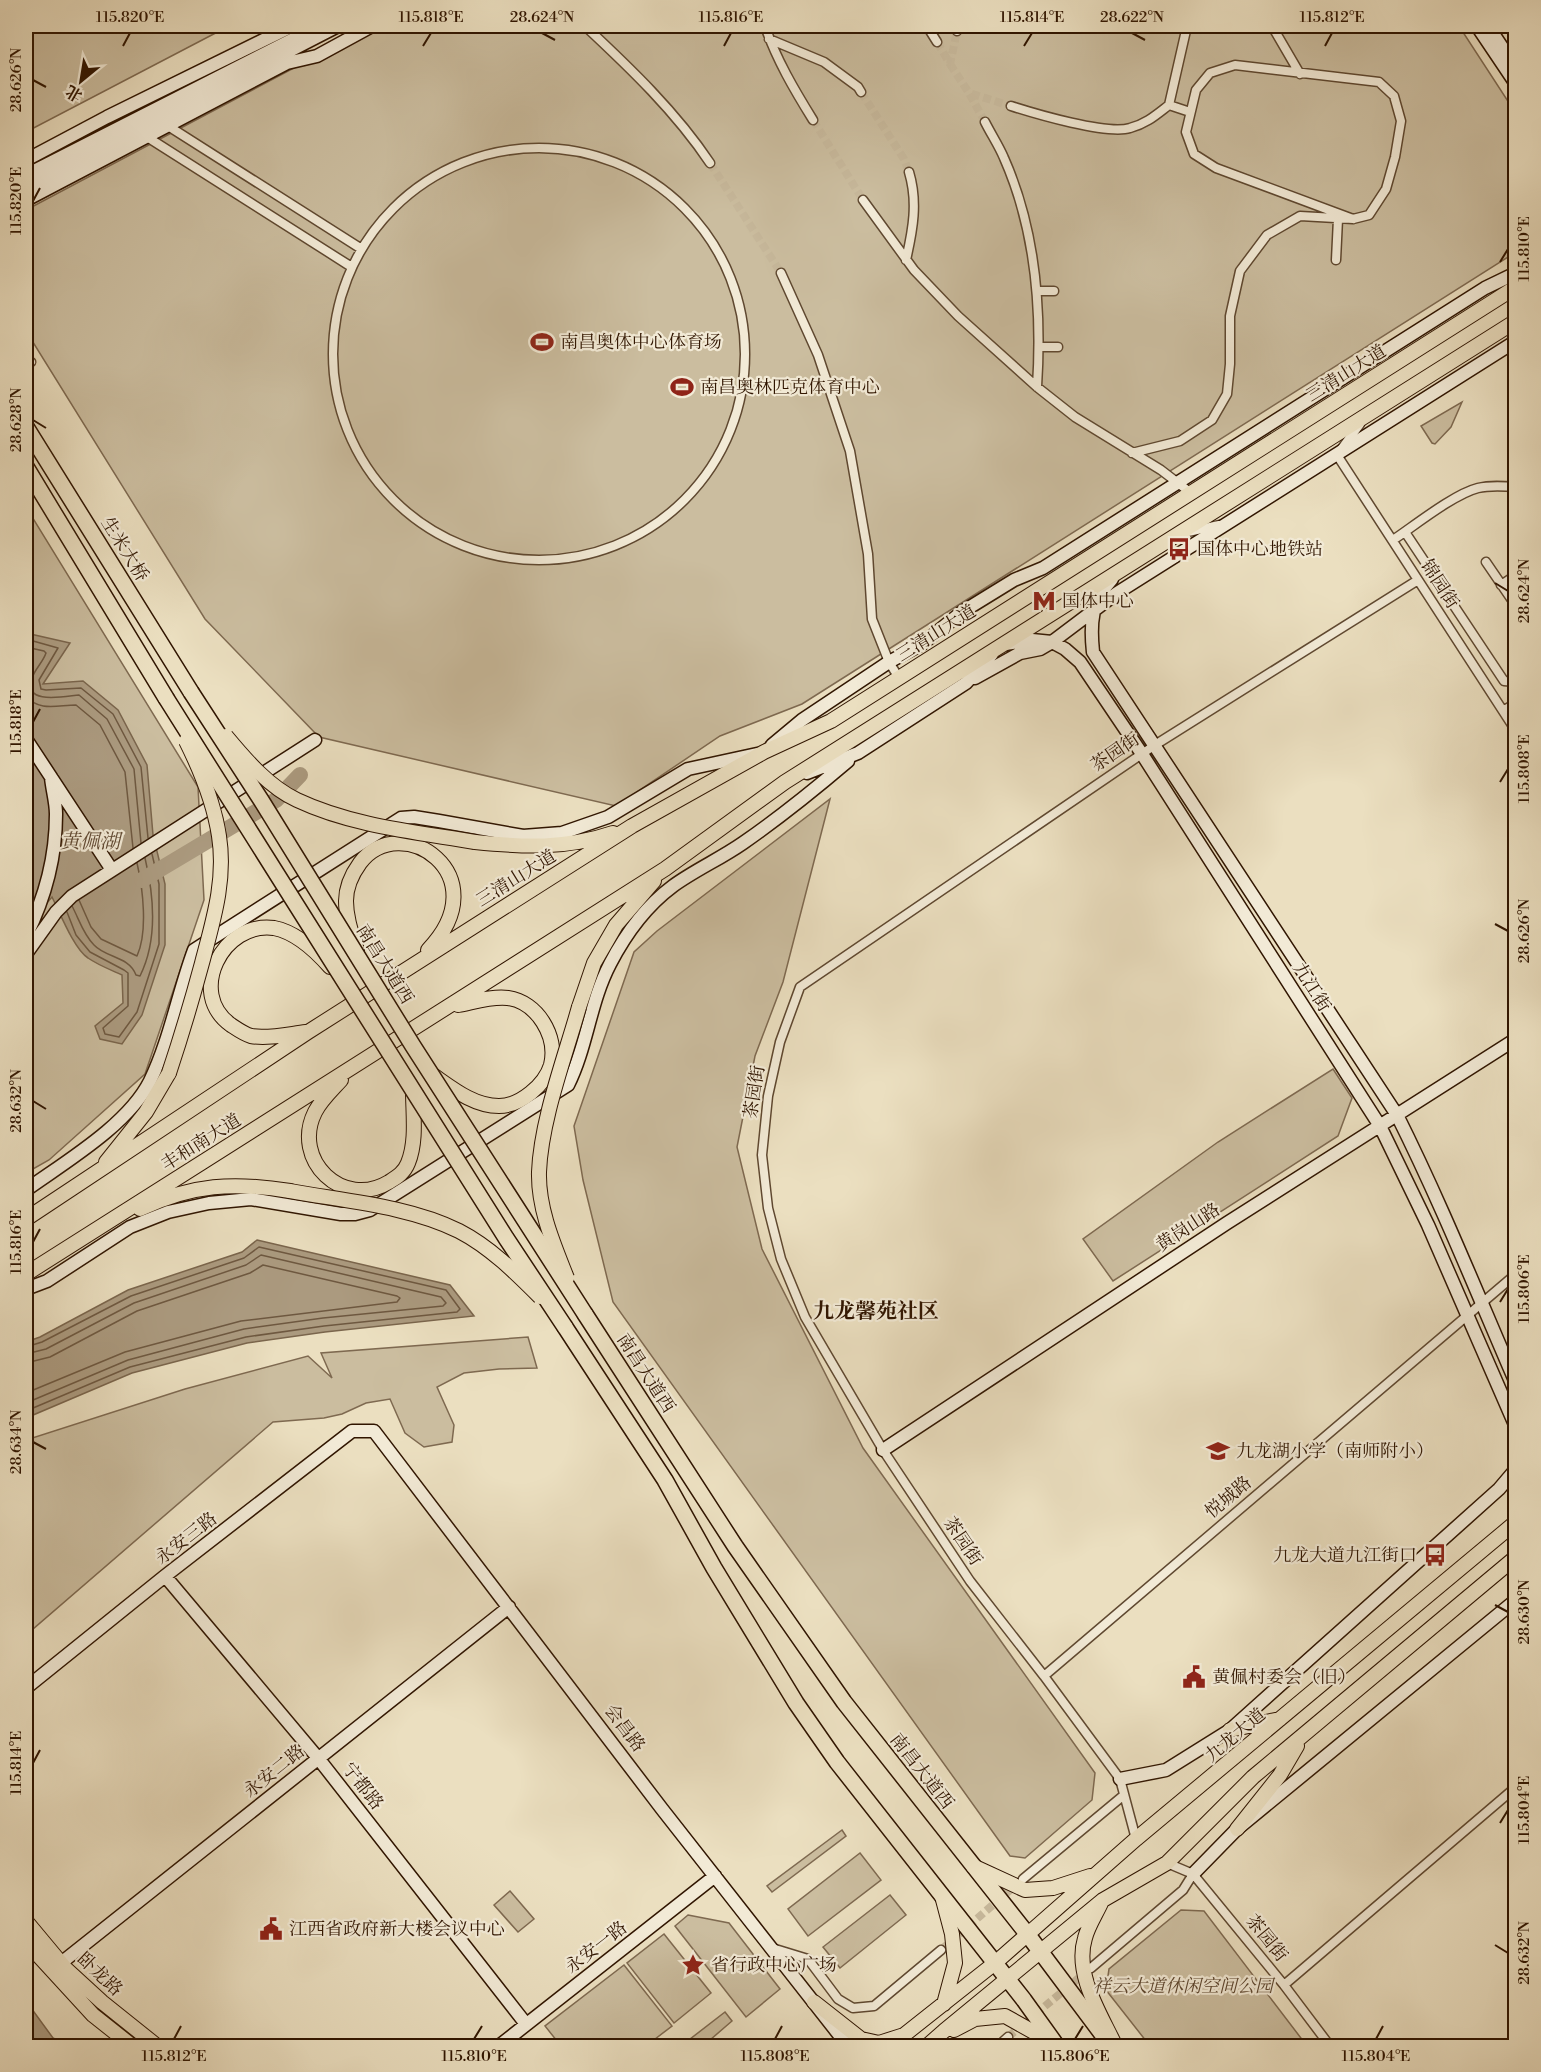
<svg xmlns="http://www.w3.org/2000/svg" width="1541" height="2072" font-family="'Libre Bodoni','Noto Serif SC',serif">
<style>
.green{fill:#cbbd9f;stroke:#7e6950;stroke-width:1.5}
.water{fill:#ab9a7f;stroke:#7a654c;stroke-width:1.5}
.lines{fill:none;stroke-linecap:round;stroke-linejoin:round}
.shore{stroke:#6e5840;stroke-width:1.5}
.river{stroke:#ab9a7f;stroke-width:16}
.street-tunnel{stroke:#c6b79a;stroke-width:8;stroke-dasharray:8 4;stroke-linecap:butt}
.street-casing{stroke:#5f4830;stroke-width:11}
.secondary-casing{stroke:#301500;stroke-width:15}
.primary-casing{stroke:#301500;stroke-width:16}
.highway-casing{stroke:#301500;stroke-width:18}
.street{stroke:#f2ead6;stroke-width:8}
.secondary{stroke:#f2ead6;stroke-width:12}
.primary{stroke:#ebdfc0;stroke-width:14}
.highway{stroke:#ebdfc0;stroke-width:15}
.primary-bridge-casing{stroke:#301500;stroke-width:16;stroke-linecap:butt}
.highway-bridge-casing{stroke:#301500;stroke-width:18;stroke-linecap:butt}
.primary-bridge{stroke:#ebdfc0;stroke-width:14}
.highway-bridge{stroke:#ebdfc0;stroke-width:15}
.ticks{fill:none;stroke:#301500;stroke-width:2}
.labels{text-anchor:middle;stroke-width:4.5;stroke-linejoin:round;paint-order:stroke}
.poi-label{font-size:18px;fill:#301500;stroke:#f2ead6;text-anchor:start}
.street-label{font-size:18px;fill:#301500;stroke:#f2ead6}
.park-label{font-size:18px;font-style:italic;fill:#5e4730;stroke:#f2ead6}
.water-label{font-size:20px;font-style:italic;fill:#614a33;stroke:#f2ead6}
.quarter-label{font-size:21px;font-weight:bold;fill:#301500;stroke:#f2ead6}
.neatline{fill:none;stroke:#301500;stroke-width:2}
.ticks-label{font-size:15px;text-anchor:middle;fill:#301500}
</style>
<rect width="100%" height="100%" fill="#ebdfc0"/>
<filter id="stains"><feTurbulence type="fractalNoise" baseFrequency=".00333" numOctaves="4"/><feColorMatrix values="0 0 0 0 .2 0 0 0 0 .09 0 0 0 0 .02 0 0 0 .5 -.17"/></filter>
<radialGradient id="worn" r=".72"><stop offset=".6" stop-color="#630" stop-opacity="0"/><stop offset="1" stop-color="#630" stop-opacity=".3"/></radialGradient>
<path class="green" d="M26,26H229L26,132Z
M373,26H1459L1515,112L1516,252L802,704L720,736L616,806L319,737L205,619L26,331V210Z
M1462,402L1451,427L1435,444L1432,443L1421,426Z
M26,507L198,787L204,900L145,1074L49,1160L26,1173Z
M830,799L783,982L755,1056L737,1147L762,1249L863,1448L1095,1773L1092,1800L1025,1858L1010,1856L613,1302L583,1180L574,1126L634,952L657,931Z
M1333,1069L1352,1098L1338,1136L1113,1281L1083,1239L1218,1142Z
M528,1337L537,1368L499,1369L464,1373L437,1387L454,1425L452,1442L424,1447L405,1433L390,1399L366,1403L342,1414L324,1418L273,1422L26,1635V1440L185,1389L308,1356L332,1378L321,1353Z
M842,1830L846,1836L772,1892L767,1886Z
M860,1853L881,1880L808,1936L788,1909Z
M510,1891L534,1919L518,1932L494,1905Z
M890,1895L906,1915L840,1968L823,1947Z
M1181,1910L1204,1911L1307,2046H1150L1106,1990L1109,1969Z
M688,1915L729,1923L780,1989L746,2017L675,1926Z
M664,1934L711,1993L674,2023L627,1963Z
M624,1965L672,2026L646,2046H561L545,2026Z
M725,2012L732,2021L703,2046H681Z"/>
<path class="water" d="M26,633L70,643L43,684L83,681L118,710L147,765L153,835L165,884V945L142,1015L122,1044L100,1039L95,1026L123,1003L122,975C111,970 98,965 88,958C74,949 60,913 52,897L40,911L26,904Z
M257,1240L450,1285L474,1316L325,1332L247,1343L132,1373L26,1418V1342L40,1337L128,1290L242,1252Z
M26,2001L53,2038L68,2046H26Z"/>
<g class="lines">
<path class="shore" d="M26,639L58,648L39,680L41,689L46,690L81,688L113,714L141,767L148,838
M26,647L44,651L46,653C43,662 35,669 32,678C22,706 66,696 79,695L107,719L134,769L141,843
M26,696C39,712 58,705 76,705L100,725L125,772L133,848
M79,900L91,927L101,939L137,956C148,932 143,889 137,863
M72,906C79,919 83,934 94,945C106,958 129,956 136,975L140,976C158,940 154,896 145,858
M67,912L76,935L90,952L124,970L128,973V1006L103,1028L105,1034L119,1037L137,1012L159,944V884L152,854
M26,1347L42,1342L131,1296L244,1258L259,1247L446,1290L460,1309L457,1312L324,1326L246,1337L130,1367L26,1411
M26,1354L46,1349L134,1303L246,1265L261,1255L441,1297L446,1303L443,1306L323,1318L244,1329L128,1360L26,1403
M26,1363L50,1357L137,1311L250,1273L263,1265L397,1296L400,1298L397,1302L241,1321L125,1352L26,1393"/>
<path class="river" d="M142,880L276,800L300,775"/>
<path class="street-tunnel" d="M937,42L950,64L957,31
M950,64L969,93
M861,92L904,159L909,172
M813,120L863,200
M985,122L969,93L1011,106
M710,163L781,273
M941,1950L1018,1883
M1008,2037L1086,1972"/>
<g class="street-casing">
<path id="street" d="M585,26C630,68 676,112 710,163
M765,26C776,59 795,91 813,120
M927,26L937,42
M1272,26L1300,74
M957,31L958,26
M769,39L824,62L858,87L861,92
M1169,105L1187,26
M1011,106C1036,114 1107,135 1130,128C1146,124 1156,115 1169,105L1190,112
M985,122C991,134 999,146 1004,158C1036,230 1042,310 1037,387
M165,124L360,248
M144,135L350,266
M333 354a206 206 0 1 1 412 0a206 206 0 1 1-412 0Z
M863,200L914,270L958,316L1037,387L1075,417L1161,470L1191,493
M906,260C913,229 918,202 909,172
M1336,260L1338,219
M781,273L818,355L850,451L868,554L872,619L889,662L899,678
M1038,291H1054
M1040,347H1058
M26,366L31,362
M1360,424L1337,455L1516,731
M1132,453L1180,441L1212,420L1227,394L1230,364V316L1240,271L1267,235L1300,216L1353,219L1369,215L1386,189L1395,157L1401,121L1394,96L1379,82L1235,65L1210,73L1196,90L1186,132L1194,154L1216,168L1353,219
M1188,532L1219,525
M1405,532L1504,681L1516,682
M1393,540C1414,526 1454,494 1478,488C1490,485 1503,486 1516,487
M1486,562L1516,606
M1501,585L1516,575
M1503,711L1516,703
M1044,1676L1516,1274
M1136,1839L1120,1779L1044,1676L970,1581L883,1450L805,1317L781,1259L768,1208L762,1155L768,1096L780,1042L800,987L1155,745L1418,580
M1167,1863L1193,1874L1284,1985L1330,2046
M1023,1879L1124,1795
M772,1948L808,1959L838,1999L853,2008L874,2006L941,1950
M1091,1968L1183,1890L1193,1874
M1284,1985L1516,1787
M998,2046L1008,2037"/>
</g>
<g class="secondary-casing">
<path id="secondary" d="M1477,26L1516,84
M1488,26L1516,68
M1514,26L1516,28
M26,160L107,117L292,26
M26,175L319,26
M26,187L338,26
M26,200L287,63L317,56L372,26
M1112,579C1091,601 1090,624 1093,652L1397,1115C1441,1203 1477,1293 1516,1383
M1005,644L1032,640L1052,642L1065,649L1080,662L1142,754L1380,1126L1428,1225L1516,1427
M975,678L1020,653L1040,649L1052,642L1117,593L1516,341
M26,739L112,870
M772,745L802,720L889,662L922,644L962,612L1014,580L1043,568L1485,288L1516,273
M807,773L858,753L966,683L992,654
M26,936C45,898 56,856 56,814C56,802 52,789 51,777
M26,954L56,912L72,896L315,740
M26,1190C65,1162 128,1125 150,1081C170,1040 178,993 194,950L401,818L414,817L439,821L523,836L562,833L608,817L688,769L757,754
M26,1289L47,1281L130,1227L168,1212L209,1203L251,1199L341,1214H355L370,1210L568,1085C587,1047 590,1002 610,964C625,935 646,906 673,886C695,870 720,859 743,843C779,818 814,790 848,761
M883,1450L1227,1223L1516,1039
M165,1576L318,1758L526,2024
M26,1688L165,1576L352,1431H374L662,1809L848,2046
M1120,1779L1166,1770L1230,1730L1499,1489L1516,1469
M1193,1874L1237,1829L1516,1600
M61,1963L509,1607
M499,2046L715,1876"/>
</g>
<g class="primary-casing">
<path id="primary" d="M475,842C524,847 566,849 613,833
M357,950C352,934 346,918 346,901C346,887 352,874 360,863C401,809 500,875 428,950
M579,1007L594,963L616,925L654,881
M306,1032C289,1034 268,1039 251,1036C244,1034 237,1029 231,1025C186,993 223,921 274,928C295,932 316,951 330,967
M433,1075C453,1089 474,1106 499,1106C520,1106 545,1085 551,1065C558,1036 537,1002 508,998C492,996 474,1002 458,1005
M341,1080C332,1090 321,1100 315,1112C291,1160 343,1210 389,1182C397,1177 404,1173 408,1163C417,1141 413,1114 413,1091
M106,1162L146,1112L169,1073
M140,1209C192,1184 234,1182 290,1191
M26,1219L308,1032L632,826L764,752L831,721L1516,287
M26,1274L665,869L785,782L1516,321
M1230,1730L1280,1719
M1237,1829L1280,1775L1297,1746
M973,1866L1025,1890L1053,1888L1090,1876
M942,1896L952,1934L955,1963L944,2004
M1101,1903C1096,1914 1088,1926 1085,1938C1074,1974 1100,2013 1115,2045
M26,1921L66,1969L102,2002L157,2046
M26,1942L93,2015L132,2046
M814,2002L861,2039L879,2043L904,2035L995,1963L1136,1839L1516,1522
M954,2030L975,2019L1005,2016L1055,2044
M927,2046L944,2031L1103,1900L1167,1863L1253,1777L1516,1557"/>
</g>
<g class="highway-casing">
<path id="highway" d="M26,427L191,692
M26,467L166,698
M585,1314L735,1546L844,1702L1028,1935L1111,2046
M565,1327L665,1480L714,1568L796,1703L837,1762L1024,2000L1057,2046"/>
</g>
<use href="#street" class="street"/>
<use href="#secondary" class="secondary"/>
<use href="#primary" class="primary"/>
<use href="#highway" class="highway"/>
<g class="primary-bridge-casing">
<path id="primary-bridge" d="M226,736C246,760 269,787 297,800C352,826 416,832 475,842
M169,1073C181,1037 192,1000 202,963C213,921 226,880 219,836C214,803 201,771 186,741
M290,1191C344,1201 409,1206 459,1231C490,1247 516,1273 540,1297
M567,1278C554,1245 538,1209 539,1172C541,1120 565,1057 579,1007"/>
</g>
<g class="highway-bridge-casing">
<path id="highway-bridge" d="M191,692L261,800L413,1046L585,1314
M166,698L506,1238L565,1327"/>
</g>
<use href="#primary-bridge" class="primary-bridge"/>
<use href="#highway-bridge" class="highway-bridge"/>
</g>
<path class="ticks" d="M542,33L555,40M1132,33L1145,40M123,46L130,33M423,46L431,33M724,46L731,33M1024,46L1032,33M1325,46L1332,33M33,80L46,87M33,201L40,188M1500,262L1508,249M33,420L46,428M1495,583L1508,591M33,722L40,709M1500,782L1508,769M1495,924L1508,931M33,1101L46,1109M33,1242L40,1229M1500,1302L1508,1289M33,1442L46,1449M1495,1605L1508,1612M33,1763L40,1750M1500,1823L1508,1810M1495,1945L1508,1953M174,2039L181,2026M474,2039L482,2026M775,2039L782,2026M1075,2039L1083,2026M1376,2039L1383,2026"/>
<defs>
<g id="stadium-bare" transform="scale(1.8)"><path d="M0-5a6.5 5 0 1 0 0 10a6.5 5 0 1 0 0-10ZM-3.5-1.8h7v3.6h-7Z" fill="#8f2418" stroke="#f2ead6" stroke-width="2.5" paint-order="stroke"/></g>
<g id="bus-bare" transform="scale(1.8)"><path d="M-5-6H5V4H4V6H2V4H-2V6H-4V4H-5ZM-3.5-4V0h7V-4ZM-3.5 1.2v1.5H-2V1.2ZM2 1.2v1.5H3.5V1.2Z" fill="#8f2418" stroke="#f2ead6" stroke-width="2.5" paint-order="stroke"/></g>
<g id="metro-bare" transform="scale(1.8)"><path d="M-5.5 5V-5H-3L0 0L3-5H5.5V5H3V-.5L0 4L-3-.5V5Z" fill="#8f2418" stroke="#f2ead6" stroke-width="2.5" paint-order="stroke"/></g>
<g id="school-bare" transform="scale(1.8)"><path d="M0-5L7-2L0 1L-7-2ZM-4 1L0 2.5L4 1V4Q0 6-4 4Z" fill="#8f2418" stroke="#f2ead6" stroke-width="2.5" paint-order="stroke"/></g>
<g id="civic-bare" transform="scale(1.8)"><path d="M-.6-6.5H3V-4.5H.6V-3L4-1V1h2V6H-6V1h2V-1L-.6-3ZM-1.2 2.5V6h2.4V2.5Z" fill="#8f2418" stroke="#f2ead6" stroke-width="2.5" paint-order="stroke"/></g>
<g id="sight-bare" transform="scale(1.8)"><path d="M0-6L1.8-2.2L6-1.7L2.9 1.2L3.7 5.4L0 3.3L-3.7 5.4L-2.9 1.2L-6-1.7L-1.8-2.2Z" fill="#8f2418" stroke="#f2ead6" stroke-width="2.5" paint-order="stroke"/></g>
</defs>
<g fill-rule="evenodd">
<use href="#stadium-bare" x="542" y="342"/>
<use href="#stadium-bare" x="682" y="387"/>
<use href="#bus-bare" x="1179" y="549"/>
<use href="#metro-bare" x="1044" y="601"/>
<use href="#school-bare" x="1218" y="1451"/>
<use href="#bus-bare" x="1435" y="1555"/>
<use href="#civic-bare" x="1194" y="1677"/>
<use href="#civic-bare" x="271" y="1929"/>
<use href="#sight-bare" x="693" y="1965"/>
</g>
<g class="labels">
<g class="poi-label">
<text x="560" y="348">南昌奥体中心体育场</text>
<text x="700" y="393">南昌奥林匹克体育中心</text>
<text x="1197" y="555">国体中心地铁站</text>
<text x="1062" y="607">国体中心</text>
<text x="1236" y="1457">九龙湖小学（南师附小）</text>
<text x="1417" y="1561" text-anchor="end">九龙大道九江街口</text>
<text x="1212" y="1683">黄佩村委会（旧）</text>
<text x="289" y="1935">江西省政府新大楼会议中心</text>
<text x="711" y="1971">省行政中心广场</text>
</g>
<g class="street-label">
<text transform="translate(1346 373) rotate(-32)" y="6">三清山大道</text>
<text transform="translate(125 549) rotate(58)" y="6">生米大桥</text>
<text transform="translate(1440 584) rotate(57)" y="6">锦园街</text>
<text transform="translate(936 633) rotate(-32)" y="6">三清山大道</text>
<text transform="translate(1115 752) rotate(-34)" y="6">茶园街</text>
<text transform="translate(516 878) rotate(-32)" y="6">三清山大道</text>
<text transform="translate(385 964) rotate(58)" y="6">南昌大道西</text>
<text transform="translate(1312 987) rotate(58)" y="6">九江街</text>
<text transform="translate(754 1092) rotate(-81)" y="6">茶园街</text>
<text transform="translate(201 1142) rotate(-32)" y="6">丰和南大道</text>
<text transform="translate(1188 1227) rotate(-33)" y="6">黄岗山路</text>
<text transform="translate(646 1373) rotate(57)" y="6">南昌大道西</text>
<text transform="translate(1228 1497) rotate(-40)" y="6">悦城路</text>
<text transform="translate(186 1538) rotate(-38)" y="6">永安三路</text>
<text transform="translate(963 1541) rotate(56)" y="6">茶园街</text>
<text transform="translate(625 1728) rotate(53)" y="6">会昌路</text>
<text transform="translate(1235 1735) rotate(-40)" y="6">九龙大道</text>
<text transform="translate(274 1771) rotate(-39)" y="6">永安二路</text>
<text transform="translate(922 1771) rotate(52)" y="6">南昌大道西</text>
<text transform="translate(363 1786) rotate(52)" y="6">宁都路</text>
<text transform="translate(1267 1938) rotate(51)" y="6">茶园街</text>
<text transform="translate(596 1947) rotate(-38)" y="6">永安一路</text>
<text transform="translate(100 1974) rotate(43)" y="6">卧龙路</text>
</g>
<g class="park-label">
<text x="1183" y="1992">祥云大道休闲空间公园</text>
</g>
<g class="water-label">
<text x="90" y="848">黄佩湖</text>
</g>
<g class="quarter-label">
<text x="876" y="1318">九龙馨苑社区</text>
</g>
</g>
<rect width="1541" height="2072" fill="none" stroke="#ebdfc0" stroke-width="66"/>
<g transform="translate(81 81) rotate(210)" stroke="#f2ead6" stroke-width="4.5" paint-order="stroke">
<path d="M0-4.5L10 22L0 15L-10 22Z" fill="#301500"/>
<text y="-9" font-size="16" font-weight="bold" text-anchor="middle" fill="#301500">北</text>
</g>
<rect x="33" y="33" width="1475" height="2006" class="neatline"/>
<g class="ticks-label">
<text x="130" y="22">115.820°E</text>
<text x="431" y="22">115.818°E</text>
<text x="542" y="22">28.624°N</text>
<text x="731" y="22">115.816°E</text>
<text x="1032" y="22">115.814°E</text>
<text x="1132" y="22">28.622°N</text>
<text x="1332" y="22">115.812°E</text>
<text transform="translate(16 80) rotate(-90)" y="5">28.626°N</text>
<text transform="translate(16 201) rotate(-90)" y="5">115.820°E</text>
<text transform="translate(1524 249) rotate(-90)" y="5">115.810°E</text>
<text transform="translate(16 420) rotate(-90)" y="5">28.628°N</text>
<text transform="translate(1524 591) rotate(-90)" y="5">28.624°N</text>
<text transform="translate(16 722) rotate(-90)" y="5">115.818°E</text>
<text transform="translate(1524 769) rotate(-90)" y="5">115.808°E</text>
<text transform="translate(1524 931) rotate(-90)" y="5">28.626°N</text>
<text transform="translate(16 1101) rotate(-90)" y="5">28.632°N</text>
<text transform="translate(16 1242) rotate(-90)" y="5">115.816°E</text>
<text transform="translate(1524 1289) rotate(-90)" y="5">115.806°E</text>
<text transform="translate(16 1442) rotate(-90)" y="5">28.634°N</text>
<text transform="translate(1524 1612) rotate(-90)" y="5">28.630°N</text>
<text transform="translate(16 1763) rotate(-90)" y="5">115.814°E</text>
<text transform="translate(1524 1810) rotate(-90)" y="5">115.804°E</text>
<text transform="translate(1524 1953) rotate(-90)" y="5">28.632°N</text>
<text x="174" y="2061">115.812°E</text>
<text x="474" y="2061">115.810°E</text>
<text x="775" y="2061">115.808°E</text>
<text x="1075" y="2061">115.806°E</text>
<text x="1376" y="2061">115.804°E</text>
</g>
<rect width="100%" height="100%" filter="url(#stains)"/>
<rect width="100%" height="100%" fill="url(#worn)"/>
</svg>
